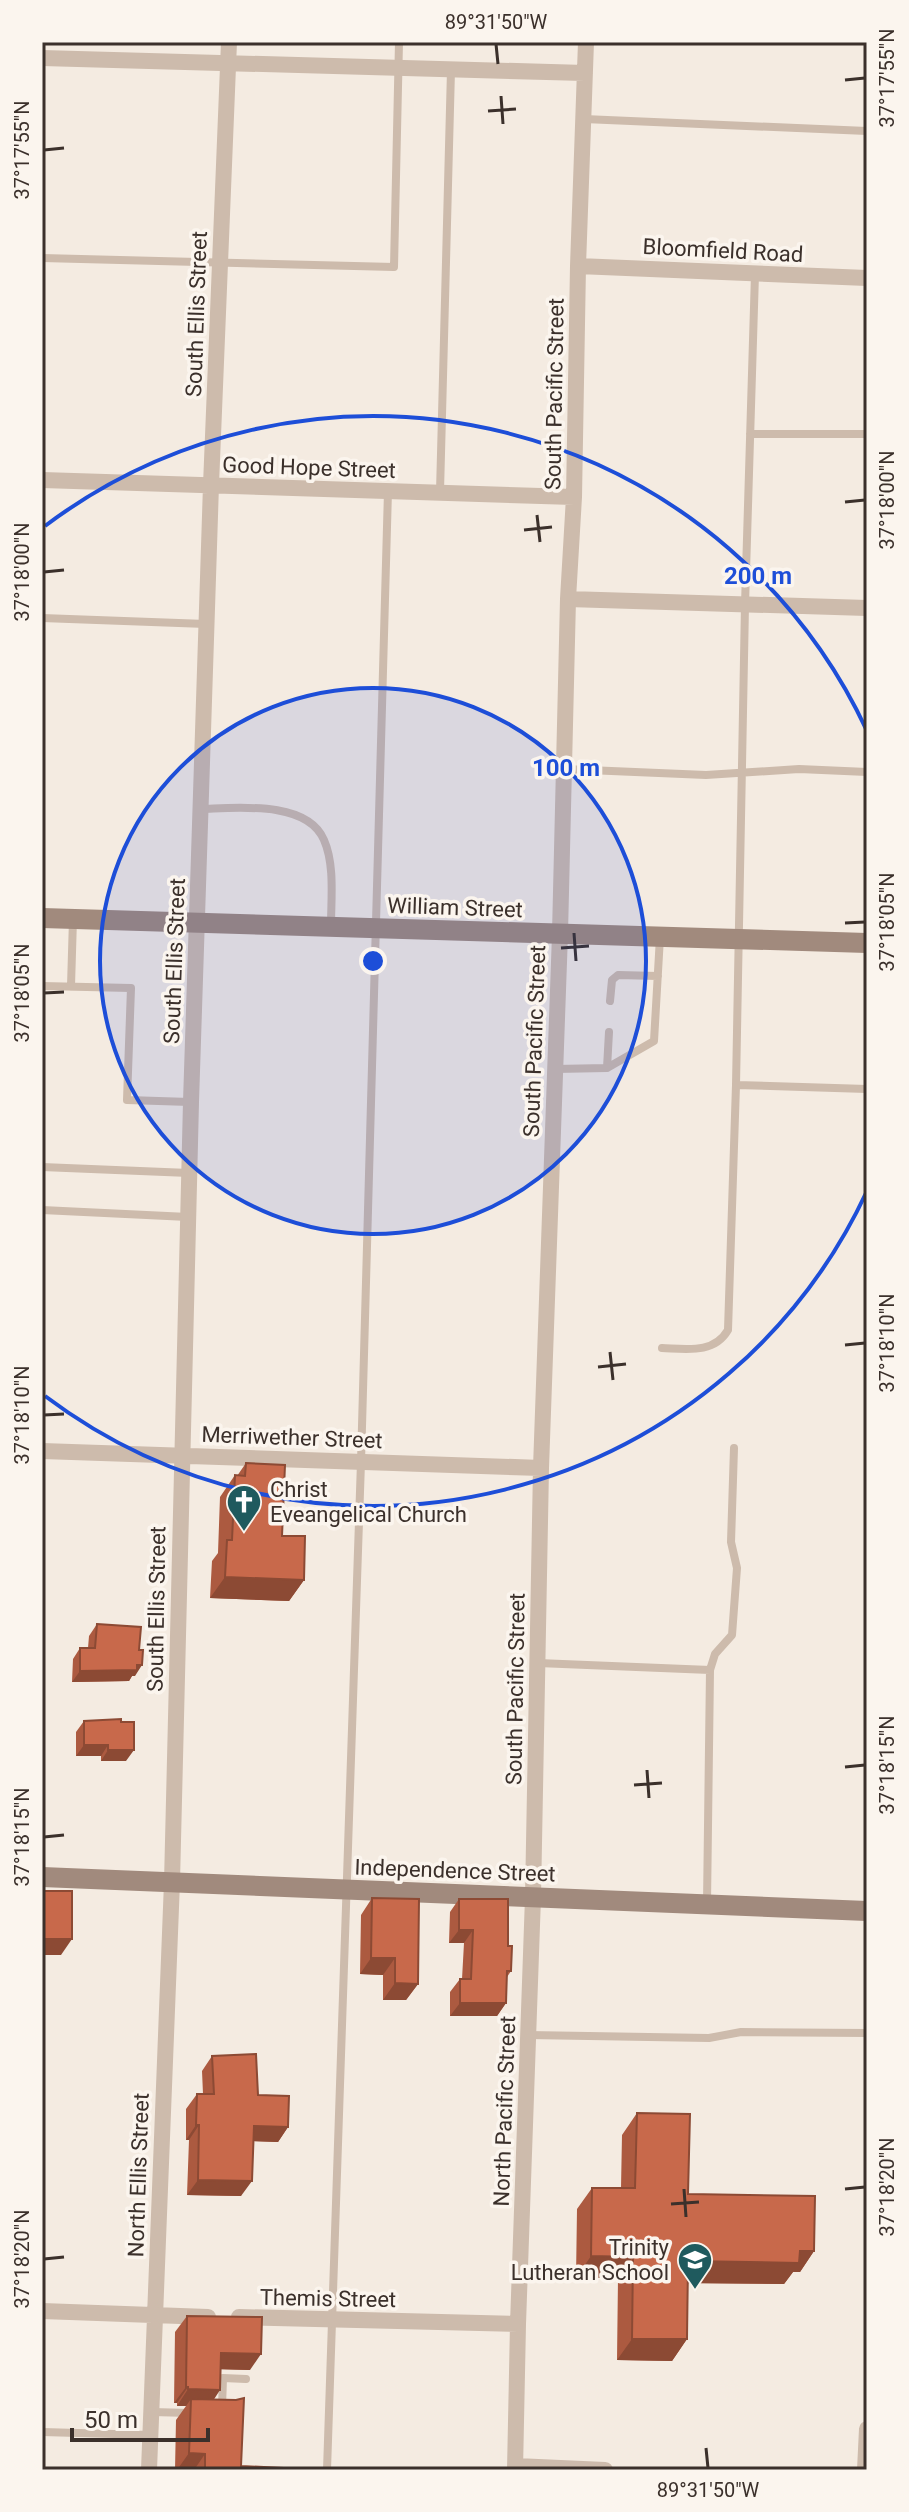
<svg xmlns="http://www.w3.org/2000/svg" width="909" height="2512" viewBox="0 0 909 2512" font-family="Roboto,sans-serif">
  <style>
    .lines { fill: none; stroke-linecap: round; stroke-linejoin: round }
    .lane { stroke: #cdbbac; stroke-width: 8 }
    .street { stroke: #cdbbac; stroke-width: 16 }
    .secondary { stroke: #a18a7d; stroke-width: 20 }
    .wall { fill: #ac5a40 }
    .shaded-wall { fill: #8c4a34 }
    .building { fill: #c8694b; stroke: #8c4a34; stroke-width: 2 }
    .ticks { fill: none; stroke: #3b302b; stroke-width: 3 }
    .ring { fill: none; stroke: #1d4ed8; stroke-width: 4 }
    .labels { text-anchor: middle; stroke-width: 7; stroke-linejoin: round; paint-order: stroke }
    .street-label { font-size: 22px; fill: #3b302b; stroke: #fbf5ee }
    .poi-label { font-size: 22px; fill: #3b302b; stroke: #fbf5ee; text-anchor: start }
    .centre { fill: #1d4ed8; stroke: #fbf5ee; stroke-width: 4 }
    .ring-label { font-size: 24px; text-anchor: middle; font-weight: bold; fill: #1d4ed8; stroke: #fbf5ee; stroke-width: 7; stroke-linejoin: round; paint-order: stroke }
    .neatline { fill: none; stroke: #3b302b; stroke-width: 3 }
    .ticks-label { font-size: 20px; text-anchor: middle; fill: #3b302b }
  </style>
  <rect width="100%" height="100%" fill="#f4ebe1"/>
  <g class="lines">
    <path class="lane" d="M 584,119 L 867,131
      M 42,258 L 394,267 L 399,42
      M 755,274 L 745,605 L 736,1085 L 867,1089
      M 750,434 L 867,434
      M 440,492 L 451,70
      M 42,618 L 206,624
      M 564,769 L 706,775 L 799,769 L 867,772
      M 201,809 C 237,808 307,800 324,840 C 335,865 331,899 331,926
      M 42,986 L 131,988 L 127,1100 L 190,1102
      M 71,986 L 73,919
      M 610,1001 L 612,980 L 618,975 L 658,976
      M 607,1068 L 609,1032
      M 555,1069 L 607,1068 L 654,1041 L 660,937
      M 42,1167 L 189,1173
      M 42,1210 L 188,1217
      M 662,1348 C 687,1349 714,1354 728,1330 L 736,1085
      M 538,1663 L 710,1670 L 707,1904
      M 710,1670 L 715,1654 L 732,1635 L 737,1568 L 731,1542 L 734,1448
      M 528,2035 L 709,2038 L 741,2032 L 867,2033
      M 222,2407 L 223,2378 L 246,2379
      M 152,2412 L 190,2413
      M 42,2432 L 150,2435
      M 327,2470 L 361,1462 L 388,491"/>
    <path class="street" d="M 42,58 L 585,73
      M 578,266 L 867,278
      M 42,480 L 574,497
      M 568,599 L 867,608
      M 42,1451 L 541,1468
      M 42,2311 L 208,2317
      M 239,2317 L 518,2324
      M 516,2466 L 605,2470
      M 149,2470 L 172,1882 L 191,1102 L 211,485 L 229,42
      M 515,2470 L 518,2324 L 533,1897 L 541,1468 L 560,934 L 568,599 L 574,497 L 578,266 L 586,42
      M 865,2470 L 867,2429"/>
    <path class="secondary" d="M 42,918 L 867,943
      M 42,1877 L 867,1911"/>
  </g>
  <path class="wall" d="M 246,1463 L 304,1580 L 289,1601 L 210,1598 L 212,1561 L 218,1553 L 220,1497 L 235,1475 L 237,1476 Z
    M 97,1624 L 135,1676 L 132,1676 L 129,1681 L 72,1682 L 73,1659 L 80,1648 L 88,1648 L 89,1636 Z
    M 84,1721 L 126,1761 L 101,1761 L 101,1756 L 76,1756 L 76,1732 Z
    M 372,1898 L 418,1984 L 406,2000 L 383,2000 L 383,1975 L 360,1974 L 361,1915 Z
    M 459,1899 L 508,1946 L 511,1971 L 507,1977 L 506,2003 L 497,2016 L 450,2016 L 450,1992 L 460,1979 L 462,1979 L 464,1943 L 449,1943 L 450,1912 Z
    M 212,2056 L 258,2095 L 288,2127 L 278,2142 L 253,2141 L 241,2196 L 187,2195 L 189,2140 L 186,2140 L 186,2109 L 197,2094 L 203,2094 L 202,2071 Z
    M 637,2113 L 688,2194 L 814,2251 L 800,2272 L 793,2272 L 784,2284 L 688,2283 L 687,2339 L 672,2361 L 617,2360 L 618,2278 L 576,2278 L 577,2209 L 592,2188 L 621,2188 L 622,2135 Z
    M 187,2316 L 250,2370 L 220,2369 L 213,2400 L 241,2466 L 283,2470 L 175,2470 L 176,2420 L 186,2406 L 177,2406 L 177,2403 L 174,2403 L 175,2332 Z"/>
  <path class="shaded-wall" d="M 225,1577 L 304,1580 L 289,1601 L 210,1598 Z
    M 137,1665 L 142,1665 L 135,1676 L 132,1676 L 129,1681 L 72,1682 L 80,1671 Z
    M 84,1745 L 108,1745 L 101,1756 L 76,1756 Z
    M 108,1750 L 134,1750 L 126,1761 L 101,1761 Z
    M 459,1930 L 473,1930 L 464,1943 L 449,1943 Z
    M 42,1939 L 72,1939 L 61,1955 L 42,1955 Z
    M 371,1958 L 395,1958 L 383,1975 L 360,1974 Z
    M 395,1983 L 418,1984 L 406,2000 L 383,2000 Z
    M 460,2003 L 506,2003 L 497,2016 L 450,2016 Z
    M 196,2125 L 199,2125 L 189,2140 L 186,2140 Z
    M 254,2126 L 288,2127 L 278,2142 L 243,2141 Z
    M 198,2180 L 252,2181 L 241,2196 L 187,2195 Z
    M 800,2251 L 814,2251 L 800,2272 L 793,2272 L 784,2284 L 674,2283 L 688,2261 Z
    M 591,2256 L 633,2257 L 618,2278 L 576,2278 Z
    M 632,2339 L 687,2339 L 672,2361 L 617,2360 Z
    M 221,2353 L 261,2354 L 250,2370 L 209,2369 Z
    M 186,2387 L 188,2387 L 177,2403 L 174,2403 Z
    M 188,2389 L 220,2390 L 209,2407 L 191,2399 L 186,2406 L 177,2406 Z
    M 189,2453 L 205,2454 L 194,2470 L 177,2470 Z"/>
  <path class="building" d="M 246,1463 L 285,1465 L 282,1536 L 305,1536 L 304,1580 L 225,1577 L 227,1540 L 232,1540 L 235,1475 L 245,1476 Z
    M 97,1624 L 141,1627 L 139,1650 L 143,1650 L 142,1665 L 137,1665 L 137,1670 L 80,1671 L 80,1648 L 95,1648 Z
    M 121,1719 L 121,1722 L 134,1722 L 134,1750 L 108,1750 L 108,1745 L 84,1745 L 84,1721 Z
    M 42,1891 L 72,1891 L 72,1939 L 42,1939 Z
    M 372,1898 L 419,1899 L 418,1984 L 395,1983 L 395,1958 L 371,1958 Z
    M 459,1899 L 508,1899 L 508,1946 L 512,1946 L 511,1971 L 507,1971 L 506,2003 L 460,2003 L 460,1979 L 471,1979 L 473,1930 L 459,1930 Z
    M 256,2054 L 258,2095 L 289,2096 L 288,2127 L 254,2126 L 252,2181 L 198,2180 L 199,2125 L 196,2125 L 197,2094 L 214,2094 L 212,2056 Z
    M 637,2113 L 690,2114 L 688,2194 L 815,2196 L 814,2251 L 800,2251 L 799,2263 L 688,2261 L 687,2339 L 632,2339 L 633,2257 L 591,2256 L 592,2188 L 635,2188 Z
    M 187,2316 L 262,2317 L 261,2354 L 221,2353 L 220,2390 L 188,2389 L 188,2387 L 186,2387 Z
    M 244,2398 L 241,2466 L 283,2468 L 283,2470 L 205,2470 L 205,2454 L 189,2453 L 191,2399 L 236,2400 Z"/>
  <path class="ticks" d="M 496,44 L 498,64M 845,80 L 865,78M 501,96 L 503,124M 488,111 L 516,109M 44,150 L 64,148M 845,502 L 865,500M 537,515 L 540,542M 524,530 L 552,527M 44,572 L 64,570M 845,923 L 865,922M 574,933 L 576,961M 561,948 L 589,946M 44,993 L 64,992M 845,1345 L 865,1343M 610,1352 L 613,1380M 598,1367 L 626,1364M 44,1415 L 64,1414M 845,1767 L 865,1765M 647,1770 L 649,1798M 634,1785 L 662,1783M 44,1837 L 64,1835M 684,2189 L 686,2217M 845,2189 L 865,2187M 671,2204 L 699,2202M 44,2259 L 64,2257M 706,2448 L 708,2468"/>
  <circle cx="373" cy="961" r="273" fill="#1d4ed8" fill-opacity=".12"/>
  <g class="ring">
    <circle cx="373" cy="961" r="273"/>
    <path d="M867 1191A545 545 0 0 1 45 1396M45 526A545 545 0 0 1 867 731"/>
  </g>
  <defs>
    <symbol id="church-pin" viewBox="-11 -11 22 30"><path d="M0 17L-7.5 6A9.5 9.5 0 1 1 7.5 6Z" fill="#1f5a5e" stroke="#fbf5ee"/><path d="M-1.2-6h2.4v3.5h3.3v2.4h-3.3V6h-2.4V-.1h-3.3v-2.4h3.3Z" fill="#fff"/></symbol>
    <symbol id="school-pin" viewBox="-11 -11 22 30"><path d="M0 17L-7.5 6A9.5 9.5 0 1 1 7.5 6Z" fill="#1f5a5e" stroke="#fbf5ee"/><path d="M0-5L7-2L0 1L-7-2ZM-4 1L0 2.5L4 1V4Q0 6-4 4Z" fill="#fff"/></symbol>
  </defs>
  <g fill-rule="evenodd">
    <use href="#church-pin" x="224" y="1482" width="40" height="54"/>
    <use href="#school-pin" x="675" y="2240" width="40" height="54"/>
  </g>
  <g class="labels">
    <g class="street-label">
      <text transform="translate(723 250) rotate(3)" y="8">Bloomfield Road</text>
      <text transform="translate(196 314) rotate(-88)" y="8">South Ellis Street</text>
      <text transform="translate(554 394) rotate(-89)" y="8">South Pacific Street</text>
      <text transform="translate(309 467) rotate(2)" y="8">Good Hope Street</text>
      <text transform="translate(455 907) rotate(2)" y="8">William Street</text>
      <text transform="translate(174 961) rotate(-88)" y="8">South Ellis Street</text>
      <text transform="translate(534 1041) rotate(-88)" y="8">South Pacific Street</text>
      <text transform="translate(292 1437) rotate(2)" y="8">Merriwether Street</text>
      <text transform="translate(156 1609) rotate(-89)" y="8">South Ellis Street</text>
      <text transform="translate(515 1689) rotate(-89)" y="8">South Pacific Street</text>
      <text transform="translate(455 1870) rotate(2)" y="8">Independence Street</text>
      <text transform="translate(504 2111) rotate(-88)" y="8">North Pacific Street</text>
      <text transform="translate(138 2175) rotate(-88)" y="8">North Ellis Street</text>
      <text transform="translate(328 2298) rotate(1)" y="8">Themis Street</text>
    </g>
    <g class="poi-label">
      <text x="270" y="1497">Christ<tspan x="270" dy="25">Eveangelical Church</tspan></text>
      <text x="669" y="2255" text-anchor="end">Trinity<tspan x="669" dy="25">Lutheran School</tspan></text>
    </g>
  </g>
  <circle cx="373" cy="961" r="12" class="centre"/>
  <g class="ring-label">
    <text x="758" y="584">200 m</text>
    <text x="566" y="776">100 m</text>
  </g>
  <rect width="909" height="2512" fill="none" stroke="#fbf5ee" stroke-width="88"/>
  <path d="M72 2428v12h136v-12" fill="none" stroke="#3b302b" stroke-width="4"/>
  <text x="84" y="2428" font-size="24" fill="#3b302b" stroke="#fbf5ee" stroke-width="6" paint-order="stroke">50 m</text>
  <rect x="44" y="44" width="821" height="2424" class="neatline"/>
  <g class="ticks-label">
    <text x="496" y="29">89°31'50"W</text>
    <text transform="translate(887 78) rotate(-90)" y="7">37°17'55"N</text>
    <text transform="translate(22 150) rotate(-90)" y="7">37°17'55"N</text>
    <text transform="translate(887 500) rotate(-90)" y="7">37°18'00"N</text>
    <text transform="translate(22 572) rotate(-90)" y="7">37°18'00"N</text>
    <text transform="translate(887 922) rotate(-90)" y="7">37°18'05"N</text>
    <text transform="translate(22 993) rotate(-90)" y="7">37°18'05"N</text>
    <text transform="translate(887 1343) rotate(-90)" y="7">37°18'10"N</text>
    <text transform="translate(22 1415) rotate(-90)" y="7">37°18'10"N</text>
    <text transform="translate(887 1765) rotate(-90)" y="7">37°18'15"N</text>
    <text transform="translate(22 1837) rotate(-90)" y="7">37°18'15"N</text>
    <text transform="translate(887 2187) rotate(-90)" y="7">37°18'20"N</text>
    <text transform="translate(22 2259) rotate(-90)" y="7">37°18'20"N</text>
    <text x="708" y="2497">89°31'50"W</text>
  </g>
</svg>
